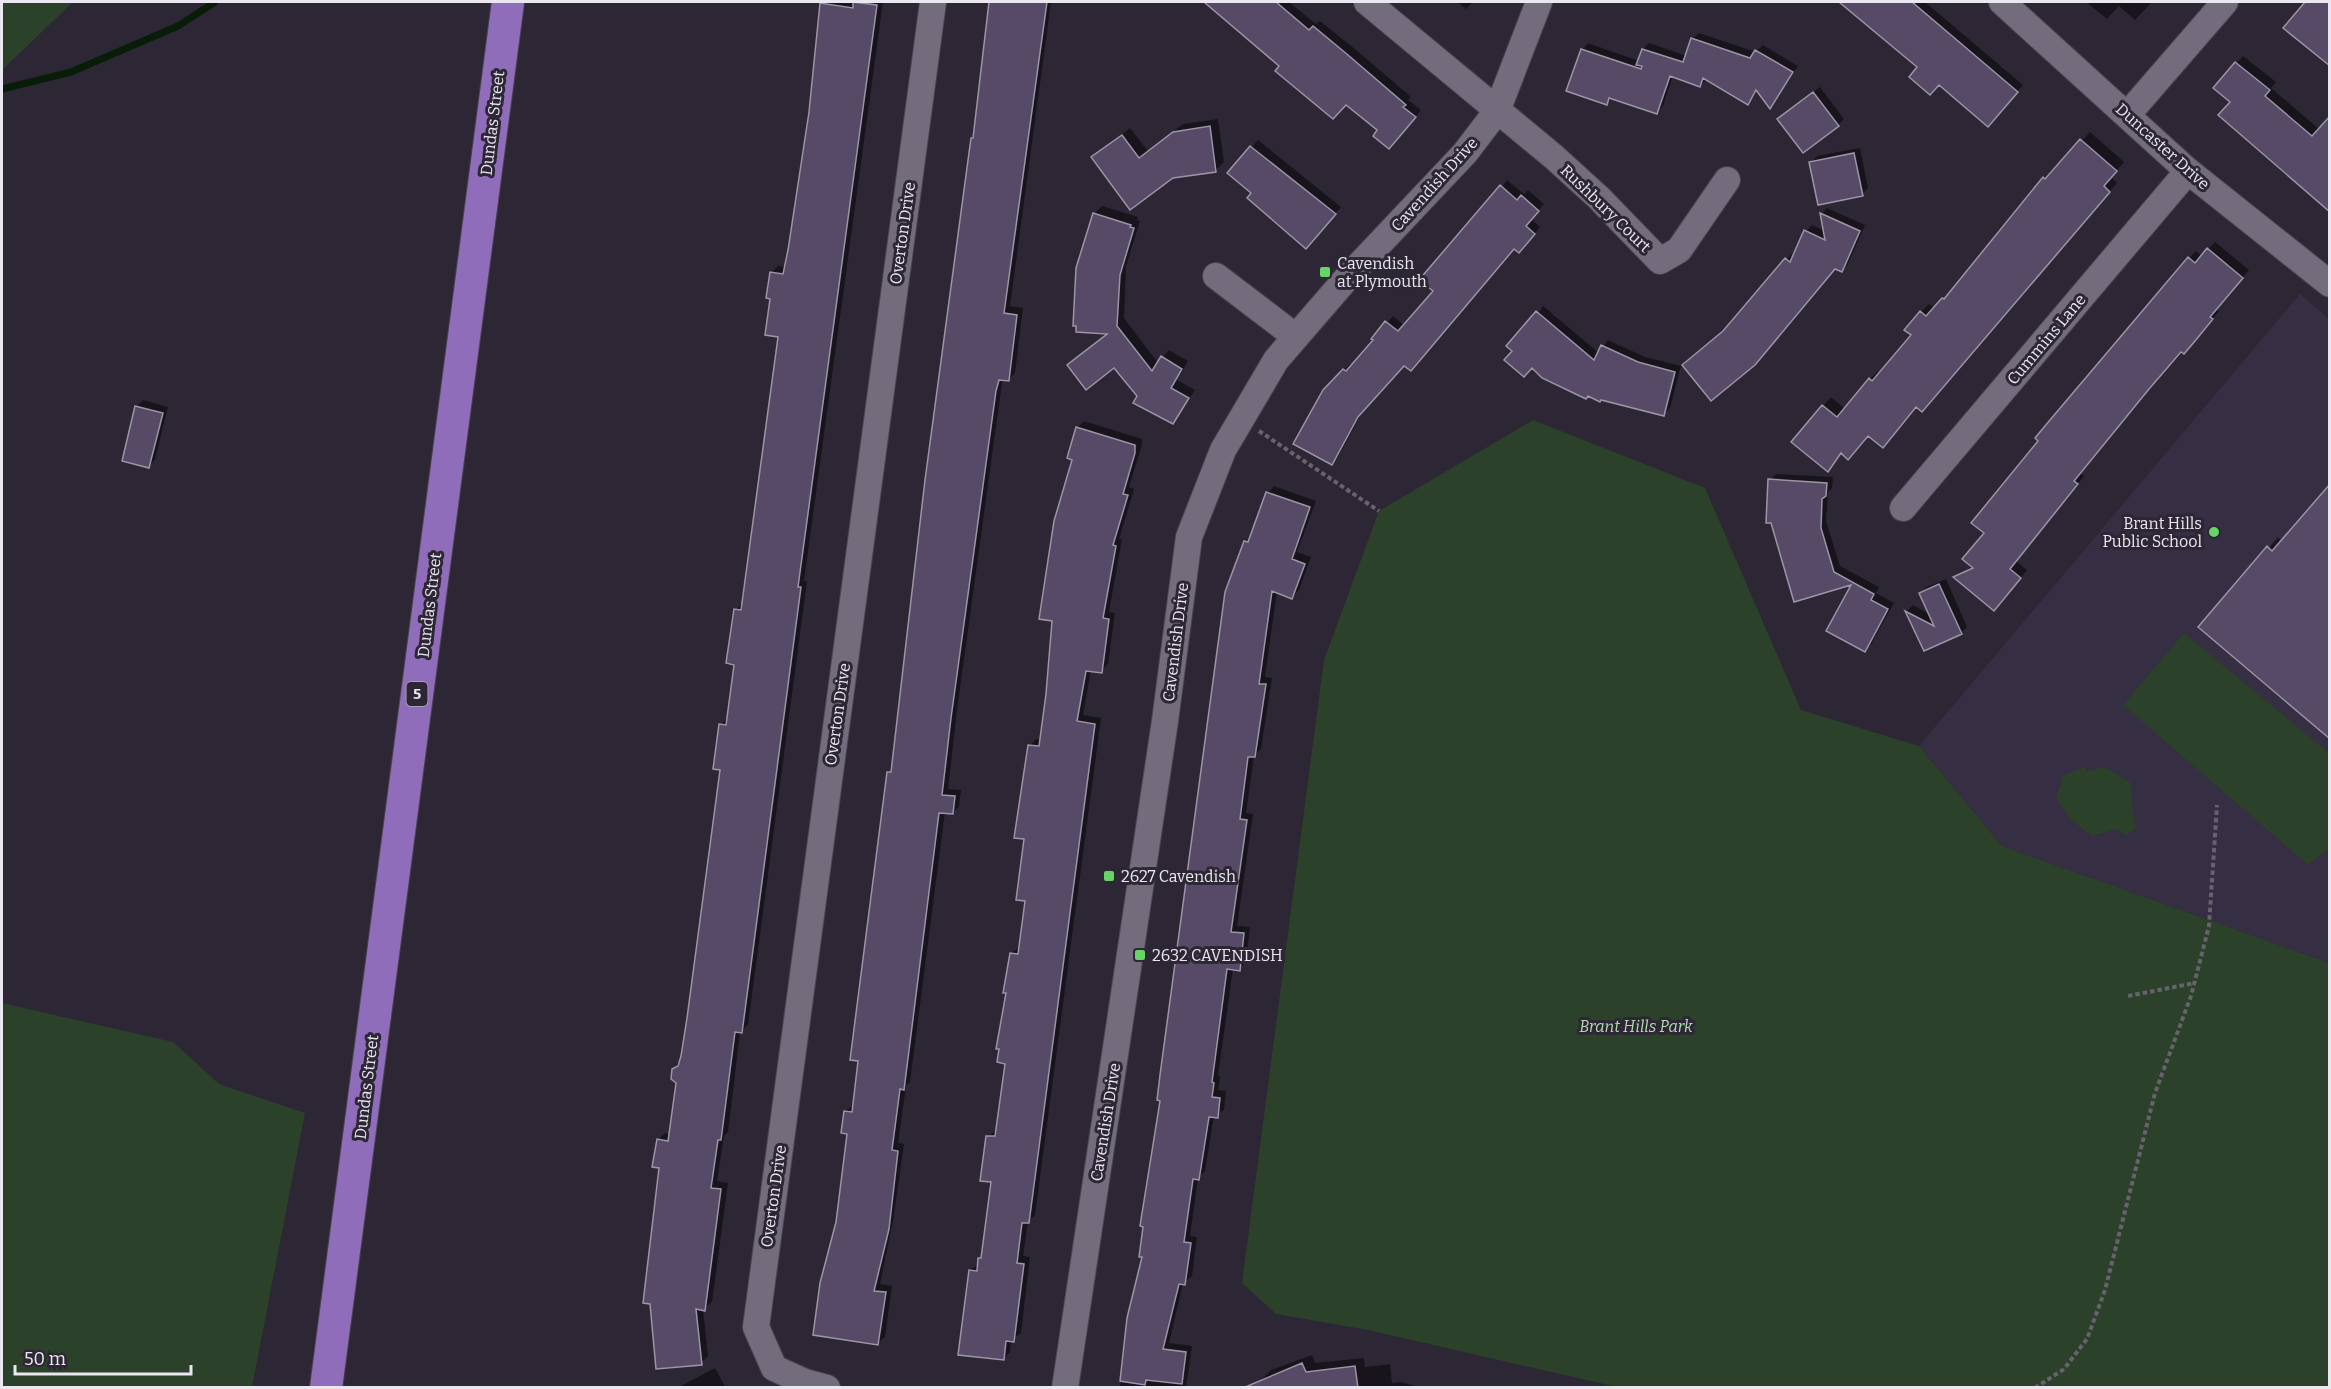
<svg xmlns="http://www.w3.org/2000/svg" width="2331" height="1389" viewBox="0 0 2331 1389" font-family="Bitter,serif">
  <style>
    .built { fill: #362e42 }
    .green { fill: #2b4129 }
    .shadow { fill: #0007 }
    .lines { fill: none; stroke-linecap: round; stroke-linejoin: round }
    .stream { stroke: #081d08; stroke-width: 7 }
    .building { fill: #564a67; stroke: #9b95a6; stroke-width: 1.5 }
    .minor-casing { stroke: #48444f; stroke-width: 28 }
    .major-casing { stroke: #48444f; stroke-width: 34 }
    .path { stroke: #68626f; stroke-width: 4; stroke-dasharray: 4.5 3; stroke-linecap: butt }
    .minor { stroke: #726c7d; stroke-width: 26 }
    .major { stroke: #906dbb; stroke-width: 32 }
    .poi-dot { fill: #68d465; stroke: #2d2735; stroke-width: 2 }
    .labels { text-anchor: middle; stroke-width: 6; stroke-linejoin: round; paint-order: stroke }
    .shield { fill: #2d2735; stroke: #b2adb9; stroke-width: 1.5 }
    .shield-label { font-size: 15px; font-weight: bold; fill: #ebe7f1 }
    .street-label { font-size: 16px; fill: #ebe7f1; stroke: #2d2735 }
    .poi-label { font-size: 16px; fill: #ebe7f1; stroke: #2d2735; text-anchor: start }
    .park-label { font-size: 16px; font-style: italic; fill: #b1ddae; stroke: #2d2735 }
  </style>
  <rect width="100%" height="100%" fill="#2d2735"/>
  <path class="built" d="M 2300,294 L 2329,319 L 2329,963 L 2002,846 L 1919,746 Z"/>
  <path class="green" d="M 2,2 L 73,2 L 2,70 Z
    M 1533,420 L 1705,488 L 1801,710 L 1919,746 L 2002,846 L 2329,963 L 2329,1387 L 1617,1387 L 1368,1330 L 1276,1314 L 1242,1283 L 1324,660 L 1379,511 Z
    M 2184,633 L 2329,753 L 2329,849 L 2308,865 L 2123,705 Z
    M 2084,767 L 2087,771 L 2104,767 L 2130,782 C 2134,798 2131,812 2136,828 L 2126,835 L 2117,829 L 2092,836 L 2070,819 L 2056,798 L 2063,776 Z
    M 2,1003 L 173,1042 L 219,1084 L 305,1113 L 252,1387 L 2,1387 Z"/>
  <path class="shadow" d="M 823,2 L 883,2 L 804,581 L 807,581 L 748,1025 L 740,1032 L 728,1132 L 724,1136 L 717,1181 L 728,1183 L 712,1302 L 703,1309 L 708,1356 L 701,1363 L 661,1167 L 658,1140 L 665,1133 L 670,1134 L 677,1082 L 674,1069 L 683,1056 L 722,769 L 721,725 L 727,718 L 736,664 L 736,610 L 742,603 L 779,336 L 772,298 L 771,273 L 778,266 L 786,267 L 790,250 Z
    M 991,2 L 1051,2 L 1010,306 L 1023,308 L 1015,373 L 1008,380 L 1003,379 L 1002,383 L 957,710 L 948,789 L 961,790 L 959,806 L 953,813 L 945,812 L 910,1082 L 906,1086 L 898,1143 L 904,1144 L 893,1221 L 880,1284 L 892,1286 L 885,1337 L 878,1343 L 837,1222 L 848,1133 L 845,1111 L 854,1105 L 889,773 L 893,769 L 903,666 L 905,663 Z
    M 1207,2 L 1289,2 L 1316,24 L 1320,21 L 1355,49 L 1411,97 L 1408,100 L 1421,110 L 1395,141 L 1346,103 L 1281,66 Z
    M 1457,2 L 1473,2 L 1466,9 Z
    M 1851,2 L 1925,2 L 2023,85 L 1994,119 L 1919,67 L 1847,6 Z
    M 2086,2 L 2152,2 L 2135,20 L 2119,6 L 2107,19 Z
    M 1699,33 L 1756,52 L 1763,45 L 1798,66 L 1770,107 L 1758,90 L 1747,103 L 1707,79 L 1700,85 L 1673,76 L 1663,106 L 1657,112 L 1613,97 L 1607,103 L 1582,50 L 1588,43 L 1639,61 L 1643,49 L 1649,43 L 1687,56 L 1692,39 Z
    M 2243,56 L 2276,82 L 2271,88 L 2319,129 L 2330,209 L 2232,102 L 2215,88 Z
    M 1820,87 L 1844,119 L 1838,125 L 1785,113 Z
    M 1218,119 L 1224,162 L 1216,170 L 1172,176 L 1093,157 L 1130,128 L 1148,151 L 1183,124 Z
    M 2090,132 L 2124,162 L 2111,177 L 2117,183 L 1930,402 L 1917,406 L 1869,434 L 1842,453 L 1828,470 L 1793,442 L 1831,397 L 1845,409 L 1870,379 L 1878,371 L 1881,373 L 1913,335 L 1906,329 L 1921,312 L 1929,304 L 1935,308 L 1952,292 L 2044,178 L 2054,171 Z
    M 1258,140 L 1341,207 L 1312,240 L 1229,173 Z
    M 1860,148 L 1868,188 L 1862,194 L 1811,163 L 1817,156 Z
    M 1507,180 L 1524,194 L 1528,190 L 1544,204 L 1531,219 L 1540,227 L 1525,245 L 1514,248 L 1364,409 L 1338,457 L 1332,463 L 1324,391 L 1350,364 L 1352,365 L 1393,316 L 1405,326 L 1435,291 Z
    M 1102,206 L 1138,217 L 1137,220 L 1140,221 L 1126,266 L 1124,318 L 1158,363 L 1169,350 L 1188,361 L 1177,380 L 1195,390 L 1173,422 L 1139,396 L 1115,366 L 1069,365 L 1109,332 L 1094,214 Z
    M 1827,208 L 1865,225 L 1848,264 L 1842,270 L 1836,267 L 1728,328 L 1787,259 L 1793,253 L 1795,255 L 1806,231 L 1812,225 L 1825,231 L 1821,214 Z
    M 2215,242 L 2249,270 L 2216,309 L 2219,311 L 2202,332 L 2157,380 L 2080,473 L 2084,476 L 2016,561 L 2027,570 L 2001,602 L 1956,577 L 1973,566 L 1986,533 L 2040,441 L 2037,438 L 2189,258 L 2196,251 L 2202,256 Z
    M 1543,306 L 1599,353 L 1608,340 L 1645,357 L 1681,366 L 1670,408 L 1664,414 L 1514,351 Z
    M 143,400 L 168,407 L 155,460 L 149,466 L 136,407 Z
    M 1084,421 L 1142,439 L 1142,445 L 1129,487 L 1134,489 L 1119,539 L 1122,539 L 1109,612 L 1115,613 L 1108,664 L 1101,671 L 1091,670 L 1083,715 L 1101,718 L 1035,1215 L 1028,1222 L 1023,1256 L 1030,1257 L 1021,1333 L 1011,1340 L 1010,1352 L 1003,1359 L 970,1270 L 979,1264 L 982,1256 L 993,1181 L 988,1136 L 997,1130 L 1006,1062 L 1011,953 L 1020,947 L 1026,900 L 1025,838 L 1029,746 L 1036,739 L 1041,740 L 1077,428 Z
    M 1776,474 L 1833,477 L 1832,488 L 1828,492 L 1826,521 L 1840,566 L 1879,587 L 1876,593 L 1894,603 L 1871,644 L 1865,650 L 1828,630 L 1854,583 L 1796,600 L 1770,480 Z
    M 1274,486 L 1316,501 L 1297,552 L 1311,557 L 1299,590 L 1292,597 L 1277,591 L 1265,677 L 1272,678 L 1261,749 L 1254,756 L 1246,813 L 1253,814 L 1237,926 L 1250,927 L 1246,962 L 1239,969 L 1233,968 L 1218,1076 L 1220,1076 L 1218,1090 L 1226,1091 L 1224,1110 L 1214,1116 L 1205,1171 L 1198,1178 L 1190,1236 L 1197,1237 L 1192,1276 L 1183,1283 L 1169,1343 L 1192,1346 L 1186,1388 L 1120,1388 L 1129,1318 L 1144,1256 L 1214,675 L 1246,542 L 1253,535 L 1268,493 Z
    M 2278,537 L 2282,541 L 2330,737 L 2200,627 Z
    M 1946,579 L 1967,627 L 1961,633 L 1924,649 L 1907,611 L 1913,605 L 1931,615 L 1921,593 L 1927,587 Z
    M 1312,1355 L 1315,1363 L 1364,1358 L 1365,1367 L 1390,1364 L 1392,1383 L 1401,1382 L 1421,1388 L 1265,1388 L 1262,1379 L 1271,1370 Z
    M 715,1368 L 726,1388 L 677,1388 Z"/>
  <g class="lines">
    <path class="stream" d="M 2,89 L 71,72 L 178,26 L 215,2"/>
  </g>
  <path class="building" d="M 853,2 L 877,5 L 798,587 L 801,587 L 742,1033 L 735,1032 L 721,1140 L 718,1140 L 711,1188 L 721,1189 L 705,1311 L 696,1309 L 702,1365 L 656,1369 L 650,1304 L 643,1303 L 659,1168 L 652,1167 L 657,1139 L 668,1141 L 676,1083 L 671,1079 L 672,1069 L 678,1066 L 681,1056 L 687,1018 L 720,770 L 713,769 L 719,724 L 726,725 L 734,665 L 726,663 L 734,609 L 741,610 L 778,337 L 765,335 L 770,299 L 766,298 L 770,272 L 783,274 L 788,250 L 809,112 L 820,3 L 853,8 Z
    M 989,2 L 1047,2 L 1004,313 L 1017,315 L 1010,372 L 1009,381 L 999,380 L 996,391 L 951,718 L 942,795 L 955,796 L 953,814 L 939,813 L 904,1090 L 900,1089 L 892,1150 L 898,1151 L 889,1229 L 874,1291 L 886,1292 L 878,1345 L 813,1335 L 820,1283 L 836,1222 L 847,1134 L 841,1133 L 844,1111 L 852,1112 L 858,1061 L 850,1060 L 887,772 L 891,772 L 925,480 L 971,138 L 973,138 Z
    M 1204,2 L 1276,2 L 1309,30 L 1313,26 L 1348,55 L 1406,105 L 1403,107 L 1416,117 L 1389,149 L 1373,136 L 1377,130 L 1346,105 L 1333,119 L 1275,71 L 1279,66 Z
    M 1839,2 L 1912,2 L 2018,92 L 1988,127 L 1939,85 L 1930,95 L 1909,77 L 1917,67 Z
    M 2305,2 L 2330,2 L 2330,66 L 2283,28 Z
    M 1691,38 L 1750,58 L 1755,50 L 1793,72 L 1770,109 L 1756,90 L 1748,105 L 1703,78 L 1700,87 L 1670,76 L 1657,114 L 1609,98 L 1607,105 L 1566,91 L 1581,49 L 1641,69 L 1642,66 L 1636,65 L 1642,49 L 1683,62 Z
    M 2235,62 L 2270,90 L 2265,96 L 2312,136 L 2330,116 L 2330,212 L 2218,115 L 2230,102 L 2213,88 Z
    M 1813,92 L 1839,126 L 1803,153 L 1777,119 Z
    M 1210,126 L 1216,172 L 1173,178 L 1130,210 L 1091,157 L 1122,135 L 1139,158 L 1173,132 Z
    M 2080,139 L 2117,171 L 2104,186 L 2110,192 L 1922,412 L 1916,407 L 1883,448 L 1868,436 L 1848,460 L 1841,453 L 1828,472 L 1791,442 L 1822,405 L 1837,417 L 1869,378 L 1872,381 L 1911,335 L 1904,330 L 1920,311 L 1926,316 L 1942,298 L 1944,299 L 2043,177 L 2045,179 Z
    M 1250,146 L 1336,214 L 1306,249 L 1247,198 L 1251,193 L 1227,173 Z
    M 1854,153 L 1863,196 L 1818,205 L 1809,162 Z
    M 1500,185 L 1517,200 L 1521,195 L 1539,211 L 1526,226 L 1535,234 L 1519,253 L 1514,249 L 1411,371 L 1404,366 L 1358,417 L 1332,465 L 1293,444 L 1323,390 L 1343,369 L 1346,371 L 1373,340 L 1371,339 L 1385,321 L 1398,331 L 1433,291 L 1419,280 Z
    M 1093,213 L 1131,225 L 1130,227 L 1134,228 L 1120,275 L 1117,326 L 1152,371 L 1161,356 L 1182,369 L 1171,388 L 1189,398 L 1173,424 L 1133,403 L 1137,396 L 1114,368 L 1086,390 L 1067,365 L 1107,334 L 1076,332 L 1076,326 L 1073,326 L 1076,268 Z
    M 1820,213 L 1860,231 L 1842,272 L 1835,269 L 1755,365 L 1711,401 L 1682,365 L 1723,331 L 1785,258 L 1790,262 L 1804,230 L 1825,240 Z
    M 2207,248 L 2243,278 L 2210,317 L 2213,319 L 2195,341 L 2184,354 L 2181,352 L 2149,389 L 2074,481 L 2078,484 L 2010,569 L 2021,578 L 1994,611 L 1953,577 L 1973,568 L 1962,559 L 1984,533 L 1971,523 L 2038,441 L 2035,438 L 2050,420 L 2188,257 L 2195,263 Z
    M 1536,311 L 1594,360 L 1601,345 L 1638,362 L 1675,372 L 1664,416 L 1601,400 L 1600,402 L 1588,396 L 1586,399 L 1542,378 L 1532,368 L 1524,377 L 1504,360 L 1512,351 L 1506,346 Z
    M 135,406 L 163,413 L 149,468 L 122,461 Z
    M 1076,427 L 1135,445 L 1135,453 L 1123,494 L 1128,495 L 1113,545 L 1116,546 L 1103,618 L 1109,619 L 1102,673 L 1086,671 L 1077,721 L 1095,724 L 1029,1223 L 1022,1223 L 1017,1263 L 1024,1264 L 1014,1342 L 1006,1341 L 1004,1360 L 958,1355 L 969,1270 L 977,1271 L 978,1258 L 981,1258 L 991,1182 L 980,1181 L 986,1136 L 995,1136 L 1005,1064 L 997,1062 L 999,1049 L 996,1049 L 1006,993 L 1003,993 L 1010,953 L 1018,954 L 1025,901 L 1016,900 L 1024,839 L 1014,838 L 1028,745 L 1039,746 L 1046,694 L 1052,621 L 1039,619 L 1054,521 L 1072,460 L 1067,458 Z
    M 1768,479 L 1827,483 L 1826,496 L 1822,499 L 1821,528 L 1834,572 L 1874,594 L 1871,600 L 1888,609 L 1865,652 L 1826,631 L 1851,585 L 1794,602 L 1771,523 L 1766,523 Z
    M 2330,484 L 2330,739 L 2198,627 L 2267,546 L 2272,551 Z
    M 1266,492 L 1310,507 L 1292,559 L 1305,564 L 1292,599 L 1272,591 L 1259,684 L 1266,684 L 1255,757 L 1248,757 L 1240,819 L 1247,820 L 1231,932 L 1244,933 L 1240,971 L 1227,969 L 1212,1082 L 1214,1083 L 1212,1097 L 1220,1098 L 1218,1118 L 1209,1117 L 1199,1180 L 1193,1179 L 1184,1242 L 1191,1243 L 1185,1285 L 1179,1284 L 1163,1349 L 1186,1352 L 1182,1384 L 1146,1380 L 1145,1385 L 1120,1381 L 1127,1318 L 1142,1257 L 1139,1257 L 1143,1227 L 1140,1226 L 1160,1101 L 1157,1100 L 1160,1075 L 1225,592 L 1244,541 L 1248,542 Z
    M 1939,584 L 1962,634 L 1924,651 L 1905,611 L 1934,626 L 1919,593 Z
    M 1302,1363 L 1306,1372 L 1355,1366 L 1358,1388 L 1243,1388 Z"/>
  <g class="lines">
    <defs>
      <path id="minor" d="M 1367,2 L 1554,157 L 1599,198 L 1660,261 L 1679,250 L 1727,180
        M 2002,2 L 2188,171 L 2330,284
        M 2128,114 L 2225,2
        M 1216,276 L 1296,337
        M 1903,508 L 2188,171
        M 827,1388 L 805,1382 L 774,1368 L 756,1327 L 933,2
        M 1065,1388 L 1165,721 L 1189,537 L 1223,450 L 1276,360 L 1346,279 L 1465,153 L 1497,111 L 1539,2"/>
      <path id="major" d="M 326,1388 L 508,2"/>
    </defs>
    <use href="#minor" class="minor-casing"/>
    <use href="#major" class="major-casing"/>
    <path class="path" d="M 1259,431 L 1379,511
      M 2128,996 L 2195,983
      M 2035,1388 L 2064,1369 L 2087,1339 L 2105,1290 L 2155,1093 L 2191,996 L 2209,926 L 2217,805"/>
    <use href="#minor" class="minor"/>
    <use href="#major" class="major"/>
  </g>
  <g class="poi-dot">
    <rect x="1319" y="266" width="12" height="12" rx="3"/>
    <circle cx="2214" cy="532" r="6"/>
    <rect x="1103" y="870" width="12" height="12" rx="3"/>
    <rect x="1134" y="949" width="12" height="12" rx="3"/>
  </g>
  <g class="labels">
    <rect class="shield" x="406.5" y="682" width="21" height="24" rx="4.5"/>
    <g class="shield-label">
      <text x="417" y="699">5</text>
    </g>
    <g class="street-label">
      <text transform="translate(492 123) rotate(-83)" y="6">Dundas Street</text>
      <text transform="translate(2163 146) rotate(42)" y="6">Duncaster Drive</text>
      <text transform="translate(1434 184) rotate(-48)" y="6">Cavendish Drive</text>
      <text transform="translate(1606 208) rotate(44)" y="6">Rushbury Court</text>
      <text transform="translate(902 233) rotate(-82)" y="6">Overton Drive</text>
      <text transform="translate(2046 339) rotate(-50)" y="6">Cummins Lane</text>
      <text transform="translate(429 605) rotate(-83)" y="6">Dundas Street</text>
      <text transform="translate(1175 642) rotate(-83)" y="6">Cavendish Drive</text>
      <text transform="translate(837 714) rotate(-82)" y="6">Overton Drive</text>
      <text transform="translate(366 1087) rotate(-83)" y="6">Dundas Street</text>
      <text transform="translate(1105 1122) rotate(-81)" y="6">Cavendish Drive</text>
      <text transform="translate(773 1196) rotate(-82)" y="6">Overton Drive</text>
    </g>
    <g class="poi-label">
      <text x="1337" y="269">Cavendish<tspan x="1337" dy="18">at Plymouth</tspan></text>
      <text x="2202" y="529" text-anchor="end">Brant Hills<tspan x="2202" dy="18">Public School</tspan></text>
      <text x="1121" y="882">2627 Cavendish</text>
      <text x="1152" y="961">2632 CAVENDISH</text>
    </g>
    <g class="park-label">
      <text x="1636" y="1032">Brant Hills Park</text>
    </g>
  </g>
  <rect width="2331" height="1389" fill="none" stroke="#ebe7f1" stroke-width="6"/>
  <path d="M15 1365v9h176v-9" fill="none" stroke="#ebe7f1" stroke-width="3"/>
  <text x="24" y="1365" font-size="18" fill="#ebe7f1" stroke="#2d2735" stroke-width="4.5" paint-order="stroke">50 m</text>
</svg>
